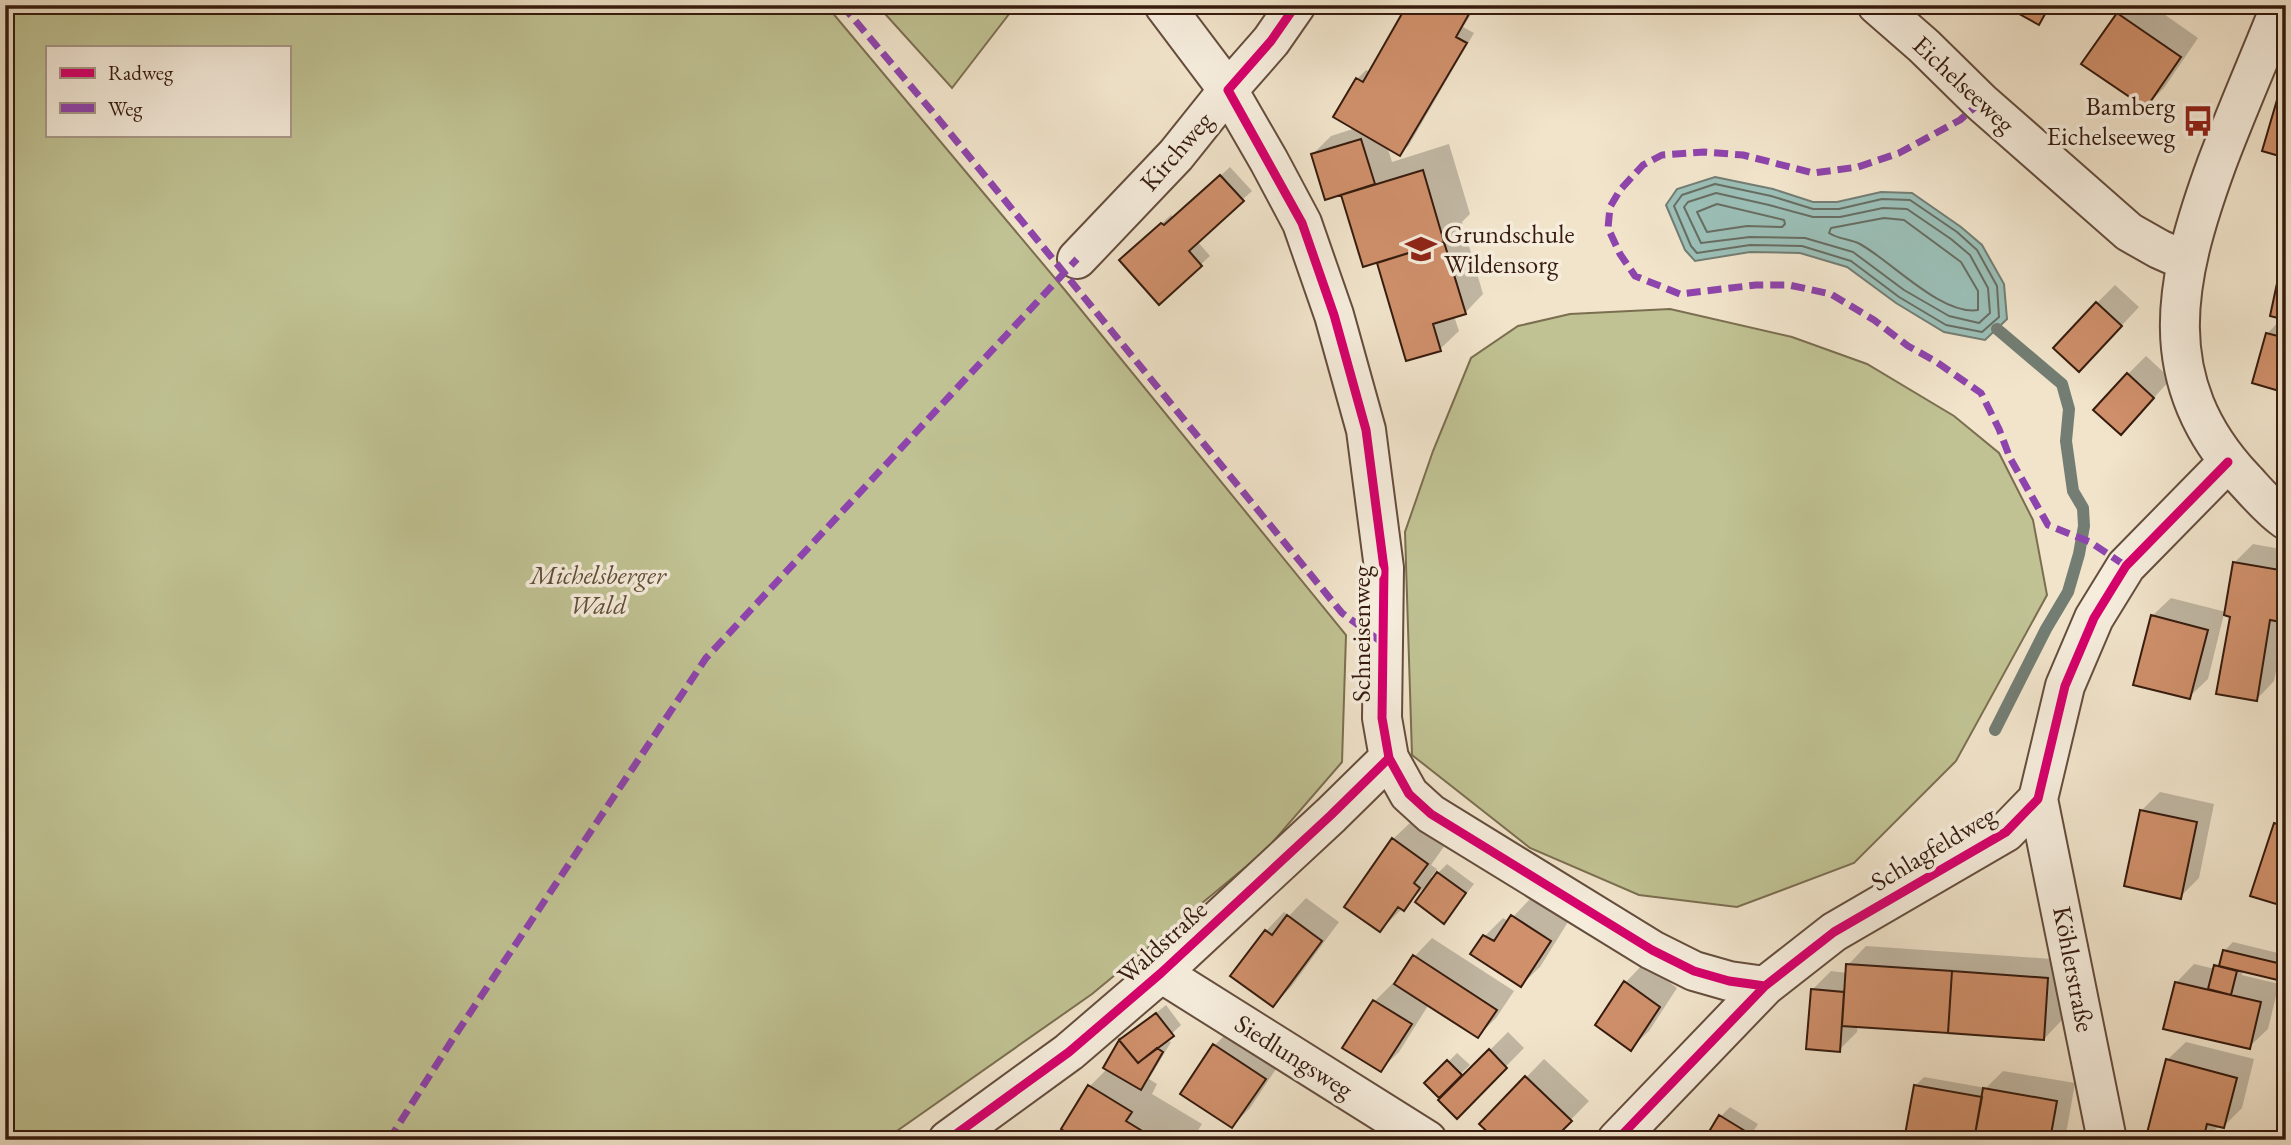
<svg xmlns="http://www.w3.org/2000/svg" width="2291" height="1145" viewBox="0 0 2291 1145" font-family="'EB Garamond',serif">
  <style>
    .green { fill: #c0c293; stroke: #7b6e50; stroke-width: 2; fill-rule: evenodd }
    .water { fill: #9bbfb7; stroke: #737d73; stroke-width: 2 }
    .shadow { fill: #0003; fill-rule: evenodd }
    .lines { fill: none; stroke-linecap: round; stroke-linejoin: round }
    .shore { stroke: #686d62; stroke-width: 2 }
    .stream { stroke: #737d73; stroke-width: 12 }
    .building { fill: #cf906b; stroke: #361b0e; stroke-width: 2 }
    .minor-casing { stroke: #654d3d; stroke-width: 42 }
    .minor { stroke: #f6eddd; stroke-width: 38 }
    .quiet { stroke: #8e44ad; stroke-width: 7; stroke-dasharray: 14 7; stroke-linecap: butt }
    .cycleway-casing { stroke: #f6eddd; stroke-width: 13 }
    .cycleway { stroke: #d6006c; stroke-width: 9 }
    .labels { text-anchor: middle; stroke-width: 7; stroke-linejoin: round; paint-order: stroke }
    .street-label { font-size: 26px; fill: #361b0e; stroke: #f6eddd }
    .poi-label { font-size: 26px; fill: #361b0e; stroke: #f6eddd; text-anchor: end }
    .park-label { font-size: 26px; font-style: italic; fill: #5f4d36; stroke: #f6eddd }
  </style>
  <rect width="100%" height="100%" fill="#f1e4cb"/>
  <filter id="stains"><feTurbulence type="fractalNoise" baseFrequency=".00286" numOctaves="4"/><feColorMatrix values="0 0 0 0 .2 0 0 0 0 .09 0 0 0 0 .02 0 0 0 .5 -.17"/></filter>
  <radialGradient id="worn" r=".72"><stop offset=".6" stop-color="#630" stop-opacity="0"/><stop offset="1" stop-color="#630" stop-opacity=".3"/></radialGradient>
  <path class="green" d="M 5,5 L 826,5 L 1064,289 L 1346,635 L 1342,762 L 1265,851 L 1092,994 L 884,1140 L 5,1140 ZM 47,47 L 289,47 L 289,135 L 47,135 Z
    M 877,5 L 1016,5 L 952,88 Z
    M 1670,309 L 1792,337 L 1867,364 L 1954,416 L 1999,453 L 2033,520 L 2047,595 L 1956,761 L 1854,863 L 1737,907 L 1639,895 L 1530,848 L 1412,755 L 1405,532 L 1433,451 L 1471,358 L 1518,326 L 1570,314 Z"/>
  <path class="water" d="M 1715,177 L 1773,189 L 1813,202 L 1837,202 L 1881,192 L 1912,193 L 1961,227 L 1982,245 L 2004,284 L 2007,319 L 1985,340 L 1944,332 L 1896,303 L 1847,267 L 1800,253 L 1750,252 L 1695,261 L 1685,250 L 1666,205 L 1677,189 Z"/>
  <path class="shadow" d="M 1400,5 L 1477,5 L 1463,27 L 1474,33 L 1409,145 L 1400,154 L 1387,146 L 1392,162 L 1449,144 L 1470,214 L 1462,222 L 1483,294 L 1465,313 L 1454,316 L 1459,331 L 1440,349 L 1379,263 L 1384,259 L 1343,195 L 1348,191 L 1313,154 L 1331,136 L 1356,128 L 1357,79 L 1366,70 L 1370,72 L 1407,9 ZM 1452,238 L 1453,241 L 1398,258 L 1398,254 Z
    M 2007,5 L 2052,5 L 2039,23 Z
    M 2126,5 L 2151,5 L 2198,38 L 2164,88 L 2146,106 L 2084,63 L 2118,14 Z
    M 1230,167 L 1252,191 L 1197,241 L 1210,256 L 1159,303 L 1130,252 L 1171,215 L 1174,218 Z
    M 2286,252 L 2286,391 L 2267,334 L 2283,317 L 2272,315 Z
    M 2115,285 L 2139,307 L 2098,351 L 2097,303 Z
    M 2146,356 L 2171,379 L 2139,414 L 2128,374 Z
    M 2253,544 L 2286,550 L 2286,621 L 2274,681 L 2256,700 L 2232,615 L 2224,614 L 2208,679 L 2189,697 L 2152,616 L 2171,598 L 2226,612 L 2234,563 Z
    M 2160,792 L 2214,804 L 2199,878 L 2180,897 L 2141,811 Z
    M 2286,814 L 2286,905 L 2275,824 Z
    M 1412,821 L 1445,845 L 1431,865 L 1437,869 L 1431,877 L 1433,878 L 1447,864 L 1474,884 L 1444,922 L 1425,887 L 1380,930 L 1346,906 L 1393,839 Z
    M 1306,898 L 1339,922 L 1291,987 L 1273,1005 L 1266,931 L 1284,912 L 1289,916 Z
    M 1531,898 L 1568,922 L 1540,967 L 1521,985 L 1485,936 L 1503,918 L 1509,921 Z
    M 1432,938 L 1514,991 L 1496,1018 L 1478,1036 L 1429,1004 L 1399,1052 L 1380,1070 L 1345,1047 L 1375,1001 L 1393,983 L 1396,984 L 1414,957 Z
    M 2233,942 L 2286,955 L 2286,981 L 2243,970 L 2242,975 L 2279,984 L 2268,1029 L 2249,1047 L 2176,983 L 2194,964 L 2215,969 L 2222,959 L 2224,951 Z
    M 1866,946 L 2066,960 L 2062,1020 L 2044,1039 L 1858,1025 L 1857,1032 L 1839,1050 L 1812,990 L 1831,971 L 1847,973 L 1848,965 Z
    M 1644,963 L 1677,988 L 1649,1031 L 1630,1049 L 1597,1025 L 1626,982 Z
    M 1166,1005 L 1181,1025 L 1165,1040 L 1171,1042 L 1149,1079 L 1157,1084 L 1152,1094 L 1202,1124 L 1192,1140 L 1073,1140 L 1076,1136 L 1063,1128 L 1090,1086 L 1108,1068 L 1121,1041 Z
    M 1233,1027 L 1282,1060 L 1250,1108 L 1232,1126 L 1215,1045 Z
    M 1508,1032 L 1524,1048 L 1457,1116 L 1440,1100 Z
    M 2186,1042 L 2254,1059 L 2242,1108 L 2224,1126 L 2220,1125 L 2205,1140 L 2181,1140 L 2167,1060 Z
    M 1457,1053 L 1470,1065 L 1439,1095 L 1427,1083 Z
    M 1544,1059 L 1589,1101 L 1551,1140 L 1481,1124 Z
    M 2003,1071 L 2075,1083 L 2065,1140 L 1906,1140 L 1915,1086 L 1924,1077 L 1986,1088 Z
    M 1730,1107 L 1758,1124 L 1748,1140 L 1706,1140 L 1721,1116 Z"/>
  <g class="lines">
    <path class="shore" d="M 1715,184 L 1771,196 L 1813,209 L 1839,209 L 1882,199 L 1910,200 L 1957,232 L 1977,250 L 1997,286 L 1999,317 L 1982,332 L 1946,325 L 1899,297 L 1851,261 L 1802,246 L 1750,245 L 1697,253 L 1691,246 L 1674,206 L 1682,195 Z
      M 1716,193 L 1769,205 L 1813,217 L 1840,217 L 1883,208 L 1907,209 L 1951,239 L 1970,255 L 1988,288 L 1990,313 L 1979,323 L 1949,316 L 1904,290 L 1853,252 L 1805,238 L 1750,237 L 1701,243 L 1684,207 L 1688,202 Z
      M 1717,204 L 1784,220 L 1785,224 L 1782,227 L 1747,226 L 1707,232 L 1697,212 Z
      M 1884,218 L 1904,220 L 1961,262 L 1978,291 L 1978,310 C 1942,316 1891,261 1860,244 C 1850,239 1838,239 1829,233 L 1831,228 Z"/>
    <path class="stream" d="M 1995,730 L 2046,629 L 2068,592 L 2079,554 L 2084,526 L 2083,508 L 2073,491 L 2066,441 L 2069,409 L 2062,384 L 1997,329"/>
  </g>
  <path class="building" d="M 1396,5 L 1474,5 L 1456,37 L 1467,43 L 1400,156 L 1333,117 L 1356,78 L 1363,82 L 1404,10 Z
    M 2003,5 L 2050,5 L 2039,25 Z
    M 2117,13 L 2181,57 L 2146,108 L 2081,64 Z
    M 2279,93 L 2286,94 L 2286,158 L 2262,151 Z
    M 1361,139 L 1375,184 L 1325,200 L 1311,154 Z
    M 1423,170 L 1444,242 L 1363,267 L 1341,195 Z
    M 1220,175 L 1244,201 L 1189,251 L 1202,266 L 1159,305 L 1119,260 L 1161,223 L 1164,225 Z
    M 1444,242 L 1466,314 L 1433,324 L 1441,351 L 1406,361 L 1377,263 Z
    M 2282,260 L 2286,261 L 2286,320 L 2270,316 Z
    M 2096,302 L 2122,326 L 2079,372 L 2053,348 Z
    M 2266,333 L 2286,338 L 2286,393 L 2252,383 Z
    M 2127,373 L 2154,398 L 2121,435 L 2093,410 Z
    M 2233,562 L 2286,571 L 2286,623 L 2270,620 L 2257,701 L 2216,694 L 2230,617 L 2224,615 Z
    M 2151,615 L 2208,630 L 2190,699 L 2133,685 Z
    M 2140,810 L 2197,822 L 2181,899 L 2124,886 Z
    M 2274,823 L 2286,827 L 2286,907 L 2250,896 Z
    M 1392,838 L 1428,864 L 1414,883 L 1420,888 L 1404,911 L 1398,907 L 1380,932 L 1344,907 Z
    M 1437,872 L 1466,893 L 1444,924 L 1415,902 Z
    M 1287,915 L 1322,941 L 1273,1007 L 1230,976 L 1265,930 L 1272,935 Z
    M 1511,915 L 1551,941 L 1521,987 L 1470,954 L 1483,935 L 1494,941 Z
    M 2223,950 L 2286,965 L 2286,982 L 2219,966 Z
    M 1413,955 L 1497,1010 L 1478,1038 L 1394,984 Z
    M 1846,964 L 1952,971 L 1948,1033 L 1842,1026 Z
    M 2214,965 L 2237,971 L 2231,995 L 2208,989 Z
    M 1952,971 L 2048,978 L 2044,1040 L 1948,1033 Z
    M 1624,981 L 1660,1007 L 1631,1051 L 1595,1025 Z
    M 2175,982 L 2261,1002 L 2250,1049 L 2163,1029 Z
    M 1811,989 L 1844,992 L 1840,1052 L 1806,1049 Z
    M 1373,1000 L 1412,1024 L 1381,1072 L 1342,1048 Z
    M 1156,1013 L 1174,1036 L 1138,1063 L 1119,1040 Z
    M 1119,1040 L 1138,1063 L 1157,1048 L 1163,1052 L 1141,1090 L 1103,1068 Z
    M 1213,1044 L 1266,1079 L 1232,1128 L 1180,1094 Z
    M 1489,1049 L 1507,1068 L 1457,1119 L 1438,1100 Z
    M 2166,1059 L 2237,1078 L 2224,1128 L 2207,1124 L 2203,1140 L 2174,1140 L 2147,1133 Z
    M 1447,1060 L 1462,1075 L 1439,1098 L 1424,1083 Z
    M 1525,1076 L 1572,1121 L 1553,1140 L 1496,1140 L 1479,1124 Z
    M 1088,1085 L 1132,1112 L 1126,1121 L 1157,1140 L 1071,1140 L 1073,1137 L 1061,1129 Z
    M 1914,1085 L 1982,1097 L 1974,1140 L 1904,1140 Z
    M 1983,1088 L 2057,1101 L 2050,1140 L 1974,1140 Z
    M 1719,1115 L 1750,1134 L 1747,1140 L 1704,1140 Z"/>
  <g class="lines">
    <defs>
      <path id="minor" d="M 1164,5 L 1228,90 L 1269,161 L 1302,223 L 1334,315 L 1366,430 L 1384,568 L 1382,718 L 1389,758 L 1409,794 L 1431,814 L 1652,950 L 1694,971 L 1729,981 L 1765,986
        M 1877,5 L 1924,46 L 1981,102 L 2129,232 L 2159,249 L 2186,261
        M 2281,5 C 2260,58 2237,110 2217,163 C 2175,278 2151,380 2244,479 C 2257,493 2270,509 2286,520
        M 1077,259 L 1176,155 L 1228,90 L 1271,41 L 1296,5
        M 2038,799 L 2107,1140
        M 1161,973 L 1427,1140
        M 948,1140 L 1069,1052 L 1161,973 L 1331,815 L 1389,758
        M 1617,1140 L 1765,986 L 1834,932 L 2006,832 L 2038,799 L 2065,686 L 2094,618 L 2126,566 L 2228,462"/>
    </defs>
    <use href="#minor" class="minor-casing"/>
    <use href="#minor" class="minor"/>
    <path class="quiet" d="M 842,5 L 936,116 L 1342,613 L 1384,644
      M 1981,102 L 1960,120 L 1899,153 L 1858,167 L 1813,173 L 1743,155 L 1704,152 L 1662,155 L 1643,165 L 1620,190 L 1610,207 L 1608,228 L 1620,254 L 1635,276 L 1680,294 L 1756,285 L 1789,285 L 1831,294 L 1874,320 L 1908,346 L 1935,361 L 1981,393 L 1999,429 L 2010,458 L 2048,525 L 2090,542 L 2126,566
      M 389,1140 L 454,1037 L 706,658 L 1077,259"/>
    <defs>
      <path id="cycleway" d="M 1296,5 L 1271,41 L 1228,90 L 1302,223 L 1334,315 L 1366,430 L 1384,568 L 1382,718 L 1389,758 L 1409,794 L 1431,814 L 1652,950 L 1694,971 L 1729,981 L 1765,986
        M 948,1140 L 1069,1052 L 1161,973 L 1331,815 L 1389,758
        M 1617,1140 L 1765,986 L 1834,932 L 2006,832 L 2038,799 L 2065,686 L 2094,618 L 2126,566 L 2228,462"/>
    </defs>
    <use href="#cycleway" class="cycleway-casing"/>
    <use href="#cycleway" class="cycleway"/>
  </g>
  <defs>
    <symbol id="bus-bare" viewBox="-9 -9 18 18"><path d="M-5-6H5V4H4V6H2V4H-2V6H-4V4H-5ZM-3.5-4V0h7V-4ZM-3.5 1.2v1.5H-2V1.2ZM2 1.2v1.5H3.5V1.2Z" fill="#8f2418" stroke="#f6eddd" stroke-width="2.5" paint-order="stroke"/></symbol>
    <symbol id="school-bare" viewBox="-9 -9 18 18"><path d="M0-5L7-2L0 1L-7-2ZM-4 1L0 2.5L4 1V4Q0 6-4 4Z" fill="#8f2418" stroke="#f6eddd" stroke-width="2.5" paint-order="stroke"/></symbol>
  </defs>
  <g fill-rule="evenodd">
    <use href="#bus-bare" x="2176" y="99" width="44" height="44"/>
    <use href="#school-bare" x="1399" y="227" width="44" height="44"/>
  </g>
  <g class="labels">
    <g class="street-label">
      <text transform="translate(1964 84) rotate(43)" y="9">Eichelseeweg</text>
      <text transform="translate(1176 151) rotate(-49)" y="9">Kirchweg</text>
      <text transform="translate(1361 634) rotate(-90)" y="9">Schneisenweg</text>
      <text transform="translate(1933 848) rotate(-31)" y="9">Schlagfeldweg</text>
      <text transform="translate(1162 942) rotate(-42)" y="9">Waldstraße</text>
      <text transform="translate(2074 969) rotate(79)" y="9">Köhlerstraße</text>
      <text transform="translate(1294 1056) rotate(32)" y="9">Siedlungsweg</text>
    </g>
    <g class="poi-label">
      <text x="2175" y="115">Bamberg<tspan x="2175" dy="30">Eichelseeweg</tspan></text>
      <text x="1444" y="243" text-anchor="start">Grundschule<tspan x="1444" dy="30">Wildensorg</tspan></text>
    </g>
    <g class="park-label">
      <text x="598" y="584">Michelsberger<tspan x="598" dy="30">Wald</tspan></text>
    </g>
  </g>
  <rect width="2291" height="1145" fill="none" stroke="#f1e4cb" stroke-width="28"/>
  <rect x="7" y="7" width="2277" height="1131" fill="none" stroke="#361b0e" stroke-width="3.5"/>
  <rect x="14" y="14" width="2263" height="1117" fill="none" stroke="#361b0e" stroke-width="2"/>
  <rect x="46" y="46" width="245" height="91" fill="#f6eddd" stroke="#a9998a" stroke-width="2"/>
  <rect x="60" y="68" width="35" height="10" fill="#d6006c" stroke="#a9998a" stroke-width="2"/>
  <text x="108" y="80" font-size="21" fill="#361b0e">Radweg</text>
  <rect x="60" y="103" width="35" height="10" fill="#8e44ad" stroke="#a9998a" stroke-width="2"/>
  <text x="108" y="116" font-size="21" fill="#361b0e">Weg</text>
  <rect width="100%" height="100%" filter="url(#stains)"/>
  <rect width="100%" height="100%" fill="url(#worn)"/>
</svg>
